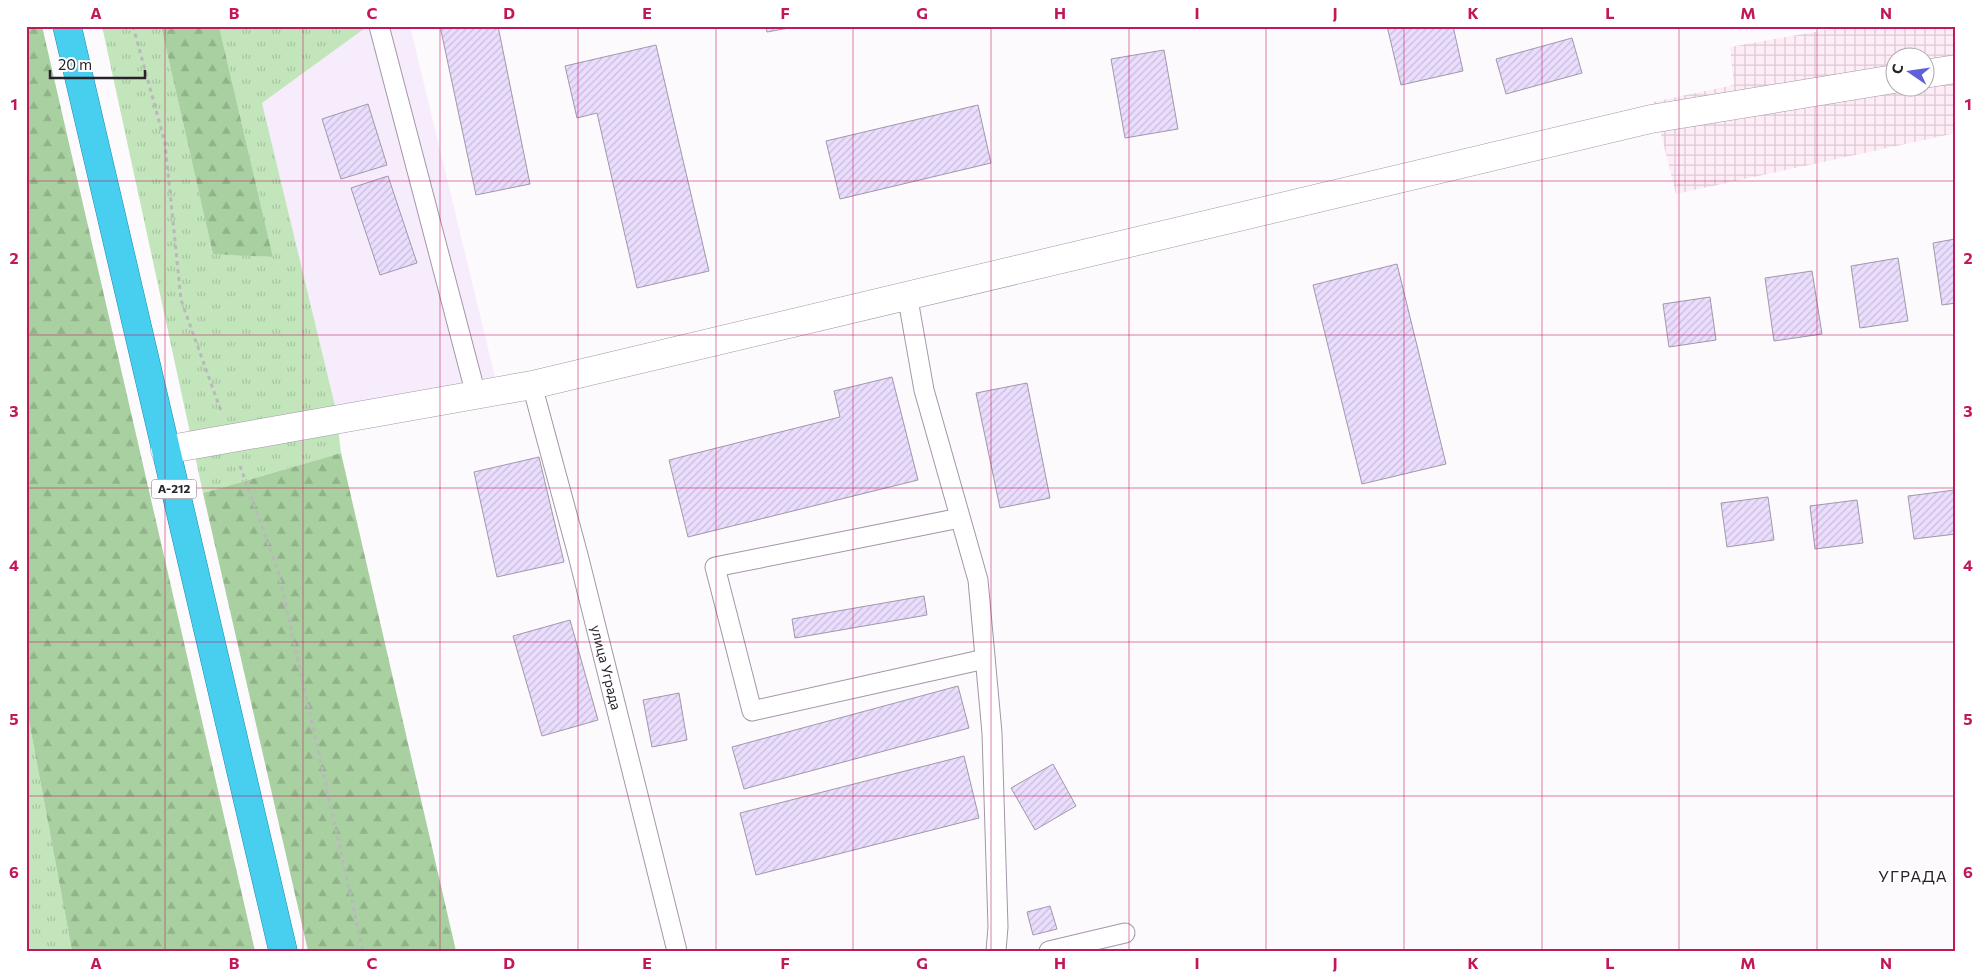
<svg xmlns="http://www.w3.org/2000/svg" width="1982" height="977" viewBox="0 0 1982 977" font-family="Commissioner,sans-serif">
  <style>
    .built { fill: #f7ecfc }
    .industrial { fill: url(#industrial-grid); fill-rule: evenodd }
    .grass { fill: url(#grass-tufts) }
    .forest { fill: url(#forest-firs) }
    .building { fill: url(#building-hatch); stroke: #a098ab }
    .lines { fill: none; stroke-linecap: round; stroke-linejoin: round }
    .service-casing { stroke: #a396a8; stroke-width: 21 }
    .minor-casing { stroke: #a396a8; stroke-width: 29 }
    .trunk-casing { stroke: #208aa7; stroke-width: 29 }
    .path { stroke: #bbb8bd; stroke-width: 3; stroke-dasharray: 4 4; stroke-linecap: butt }
    .service { stroke: #fff; stroke-width: 19 }
    .minor { stroke: #fff; stroke-width: 28 }
    .trunk { stroke: #48ceef; stroke-width: 28 }
    .grid { fill: none; stroke: #c2185b; stroke-width: 1; stroke-opacity: 0.55 }
    .labels { text-anchor: middle; stroke-width: 4; stroke-linejoin: round; paint-order: stroke }
    .shield { fill: #fff; stroke: #68656a; stroke-width: 1 }
    .shield-label { font-size: 12px; font-weight: bold; fill: #28232a }
    .street-label { font-size: 14px; fill: #28232a; stroke: #fff }
    .quarter-label { font-size: 16px; letter-spacing: 1px; fill: #28232a; stroke: #fff }
    .neatline { fill: none; stroke: #c2185b; stroke-width: 2 }
    .grid-label { font-size: 16px; text-anchor: middle; font-weight: bold; fill: #c2185b }
  </style>
  <defs>
    <pattern id="industrial-grid" width="8" height="8" patternUnits="userSpaceOnUse" patternTransform="scale(1.25)"><rect width="8" height="8" fill="#feecf6"/><path d="M0 4h8M4 0v8" fill="none" stroke="#dacad3"/></pattern>
    <pattern id="grass-tufts" width="24" height="20" patternUnits="userSpaceOnUse" patternTransform="scale(1.25)"><rect width="24" height="20" fill="#c2e5bb"/><path d="M3 7l-1-3M5 7V3M7 7l1-3M15 17l-1-3M17 17v-4M19 17l1-3" fill="none" stroke="#a7c4a1"/></pattern>
    <pattern id="forest-firs" width="22" height="20" patternUnits="userSpaceOnUse" patternTransform="scale(1.25)"><rect width="22" height="20" fill="#a9d0a0"/><path d="M5 1l3.5 6h-7zM16 11l3.5 6h-7z" fill="#91b28a"/></pattern>
    <pattern id="building-hatch" width="6" height="6" patternUnits="userSpaceOnUse" patternTransform="scale(1.25)"><rect width="6" height="6" fill="#eaddfd"/><path d="M-1 1l2-2M0 6l6-6M5 7l2-2" fill="none" stroke="#c9bdd9"/></pattern>
  </defs>
  <rect width="100%" height="100%" fill="#fdfafe"/>
  <path class="built" d="M 368,26 L 410,26 L 495,377 L 336,410 L 262,103 Z"/>
  <path class="industrial" d="M 1847,26 L 1956,26 L 1956,133 L 1676,194 L 1653,102 L 1734,85 L 1730,47 ZM 1894,58 L 1924,58 L 1924,88 L 1894,88 Z"/>
  <path class="grass" d="M 102,26 L 161,26 L 213,253 L 273,257 L 219,26 L 368,26 L 262,103 L 336,410 L 341,453 L 203,493 Z
    M 26,705 L 72,951 L 26,951 Z"/>
  <path class="forest" d="M 26,26 L 42,26 L 255,951 L 72,951 L 26,705 Z
    M 161,26 L 219,26 L 273,257 L 213,254 Z
    M 341,453 L 456,951 L 308,951 L 203,493 Z"/>
  <path class="building" d="M 440,26 L 498,26 L 530,184 L 476,195 Z
    M 766,26 L 800,26 L 767,32 Z
    M 1387,26 L 1453,26 L 1463,71 L 1401,85 Z
    M 1572,38 L 1582,73 L 1506,94 L 1496,59 Z
    M 656,45 L 709,271 L 637,288 L 597,113 L 577,118 L 565,66 Z
    M 1164,50 L 1178,129 L 1125,138 L 1111,59 Z
    M 368,104 L 387,165 L 341,179 L 322,119 Z
    M 978,105 L 991,163 L 840,199 L 826,141 Z
    M 388,176 L 417,263 L 380,275 L 351,188 Z
    M 1955,239 L 1956,303 L 1942,305 L 1933,243 Z
    M 1898,258 L 1908,321 L 1860,328 L 1851,266 Z
    M 1397,264 L 1446,464 L 1362,484 L 1313,285 Z
    M 1812,271 L 1822,334 L 1774,341 L 1765,278 Z
    M 1710,297 L 1716,340 L 1669,347 L 1663,304 Z
    M 892,377 L 918,480 L 688,537 L 669,460 L 840,417 L 834,391 Z
    M 1027,383 L 1050,498 L 1000,508 L 976,393 Z
    M 539,457 L 564,562 L 497,577 L 474,472 Z
    M 1955,490 L 1956,534 L 1914,539 L 1908,496 Z
    M 1768,497 L 1774,540 L 1727,547 L 1721,503 Z
    M 1857,500 L 1863,543 L 1815,549 L 1810,506 Z
    M 924,596 L 927,615 L 795,638 L 792,619 Z
    M 570,620 L 598,720 L 542,736 L 513,636 Z
    M 958,686 L 969,728 L 744,789 L 732,747 Z
    M 679,693 L 687,740 L 652,747 L 643,700 Z
    M 964,756 L 979,818 L 756,875 L 740,813 Z
    M 1053,764 L 1076,806 L 1035,830 L 1011,788 Z
    M 1050,906 L 1057,929 L 1033,935 L 1027,912 Z"/>
  <g class="lines">
    <defs>
      <g id="service">
        <path d="M 379,26 L 476,395"/>
        <path d="M 907,294 L 924,390 L 978,580 L 992,733 L 998,927 L 996,951"/>
        <path id="s1" d="M 532,385 L 578,555 L 677,951"/>
        <path d="M 960,518 L 715,567 L 752,711 L 985,659"/>
        <path d="M 1049,951 L 1125,933"/>
      </g>
      <path id="minor" d="M 1924,74 L 1956,69
        M 165,450 L 532,385 L 1651,119 L 1894,79"/>
      <path id="trunk" d="M 67,26 L 283,951"/>
    </defs>
    <use href="#service" class="service-casing"/>
    <use href="#minor" class="minor-casing"/>
    <use href="#trunk" class="trunk-casing"/>
    <path class="path" d="M 133,26 L 165,143 L 181,300 L 221,411
      M 240,466 L 278,571 L 363,951"/>
    <use href="#service" class="service"/>
    <use href="#minor" class="minor"/>
    <use href="#trunk" class="trunk"/>
  </g>
  <path class="grid" d="M 165,26 L 165,951M 303,26 L 303,951M 440,26 L 440,951M 578,26 L 578,951M 716,26 L 716,951M 853,26 L 853,951M 991,26 L 991,951M 1129,26 L 1129,951M 1266,26 L 1266,951M 1404,26 L 1404,951M 1542,26 L 1542,951M 1679,26 L 1679,951M 1817,26 L 1817,951M 26,181 L 1956,181M 26,335 L 1956,335M 26,488 L 1956,488M 26,642 L 1956,642M 26,796 L 1956,796"/>
  <g class="labels">
    <rect class="shield" x="151.5" y="479.5" width="45" height="19" rx="4"/>
    <g class="shield-label">
      <text x="174" y="493">А-212</text>
    </g>
    <g class="street-label">
      <text dy="5" stroke="none"><textPath href="#s1" startOffset="292">улица Уграда</textPath></text>
    </g>
    <g class="quarter-label">
      <text x="1913" y="882">УГРАДА</text>
    </g>
  </g>
  <rect width="1982" height="977" fill="none" stroke="#ffffff" stroke-width="55"/>
  <g transform="translate(1910 72) rotate(283)"><circle r="24" fill="#ffffff" stroke="#a9a7aa"/>
  <path d="M0-4L9 19L0 12L-9 19Z" fill="#5e61d9"/>
  <text y="-8" font-size="14" font-weight="bold" text-anchor="middle" fill="#28232a">С</text>
  </g>
  <path d="M50 70v8h95v-8" fill="none" stroke="#28232a" stroke-width="2.5"/>
  <text x="58" y="70" font-size="15" fill="#28232a" stroke="#ffffff" stroke-width="4" paint-order="stroke">20 m</text>
  <rect x="28" y="28" width="1926" height="922" class="neatline"/>
  <g class="grid-label">
    <text x="96" y="19">A</text>
    <text x="234" y="19">B</text>
    <text x="372" y="19">C</text>
    <text x="509" y="19">D</text>
    <text x="647" y="19">E</text>
    <text x="785" y="19">F</text>
    <text x="922" y="19">G</text>
    <text x="1060" y="19">H</text>
    <text x="1197" y="19">I</text>
    <text x="1335" y="19">J</text>
    <text x="1473" y="19">K</text>
    <text x="1610" y="19">L</text>
    <text x="1748" y="19">M</text>
    <text x="1886" y="19">N</text>
    <text x="14" y="110">1</text>
    <text x="1968" y="110">1</text>
    <text x="14" y="264">2</text>
    <text x="1968" y="264">2</text>
    <text x="14" y="417">3</text>
    <text x="1968" y="417">3</text>
    <text x="14" y="571">4</text>
    <text x="1968" y="571">4</text>
    <text x="14" y="725">5</text>
    <text x="1968" y="725">5</text>
    <text x="14" y="878">6</text>
    <text x="1968" y="878">6</text>
    <text x="96" y="969">A</text>
    <text x="234" y="969">B</text>
    <text x="372" y="969">C</text>
    <text x="509" y="969">D</text>
    <text x="647" y="969">E</text>
    <text x="785" y="969">F</text>
    <text x="922" y="969">G</text>
    <text x="1060" y="969">H</text>
    <text x="1197" y="969">I</text>
    <text x="1335" y="969">J</text>
    <text x="1473" y="969">K</text>
    <text x="1610" y="969">L</text>
    <text x="1748" y="969">M</text>
    <text x="1886" y="969">N</text>
  </g>
</svg>
